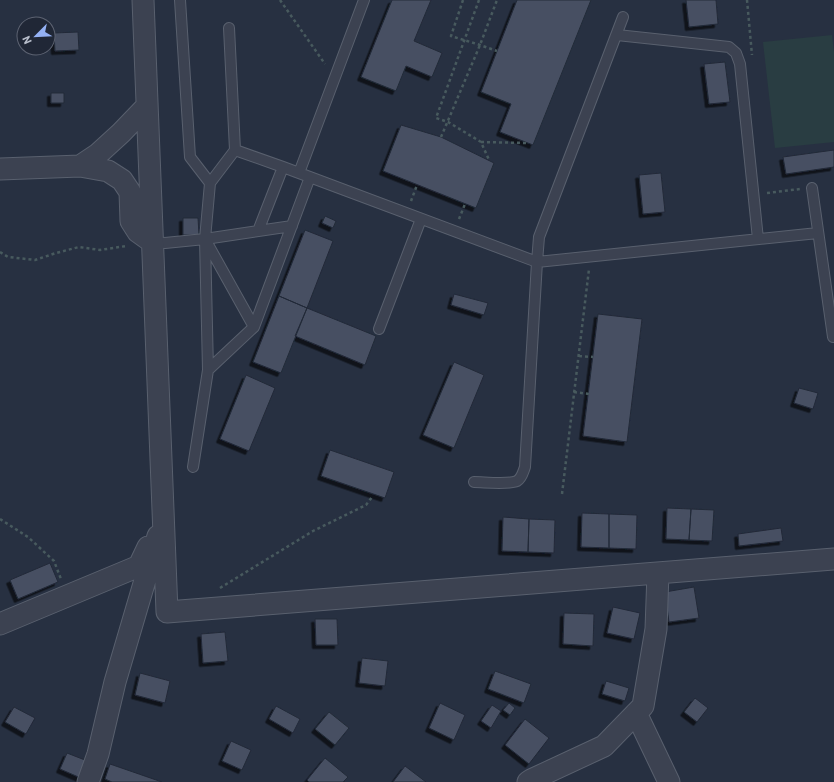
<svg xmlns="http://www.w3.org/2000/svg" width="834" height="782" viewBox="0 0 834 782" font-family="Barlow,sans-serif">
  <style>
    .green { fill: #293d42 }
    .building { fill: #475062; stroke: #222938; filter: url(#shadow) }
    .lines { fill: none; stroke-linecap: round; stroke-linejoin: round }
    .service-casing { stroke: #59606e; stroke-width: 12 }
    .minor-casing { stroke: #59606e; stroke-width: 23 }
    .path { stroke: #485a5e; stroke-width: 2.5; stroke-dasharray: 3 3; stroke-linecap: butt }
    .service { stroke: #3c4251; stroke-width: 10 }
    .minor { stroke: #3c4251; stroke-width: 21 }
  </style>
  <defs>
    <filter id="shadow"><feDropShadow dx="-3.5" dy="3.5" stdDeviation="0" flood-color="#0009"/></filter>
  </defs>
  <rect width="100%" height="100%" fill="#273041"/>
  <path class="green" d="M 832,35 L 834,52 L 834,142 L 775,148 L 763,42 Z"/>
  <path class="building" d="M 392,0 L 431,0 L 414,41 L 442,53 L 432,77 L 406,66 L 396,91 L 361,77 Z
    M 517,0 L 591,0 L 533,145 L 500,132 L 511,104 L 481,92 Z
    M 686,0 L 716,0 L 718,24 L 689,27 Z
    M 78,32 L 79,50 L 55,51 L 54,33 Z
    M 725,62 L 730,102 L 709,104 L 704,64 Z
    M 51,93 L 64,93 L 64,103 L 51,103 Z
    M 401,125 L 441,137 L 494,163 L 476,208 L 383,171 Z
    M 834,150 L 834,167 L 786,174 L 783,157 Z
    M 661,173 L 665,212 L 643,214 L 639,175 Z
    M 325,216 L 336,221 L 333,228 L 322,223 Z
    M 183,218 L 198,218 L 199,235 L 183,235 Z
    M 305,230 L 333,241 L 307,308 L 279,296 Z
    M 454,294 L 488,303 L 484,315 L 451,305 Z
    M 279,296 L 307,308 L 281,373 L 253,362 Z
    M 307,308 L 376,336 L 365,365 L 295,336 Z
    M 598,314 L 642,319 L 627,442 L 583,436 Z
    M 454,362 L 484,375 L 454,448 L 423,435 Z
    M 246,375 L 275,388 L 249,451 L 220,439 Z
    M 799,388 L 818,393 L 813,409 L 794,403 Z
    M 330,450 L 394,472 L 385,498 L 321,476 Z
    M 667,508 L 691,509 L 689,540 L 666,539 Z
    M 691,509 L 714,510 L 712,541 L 689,540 Z
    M 582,513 L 609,514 L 609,548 L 581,547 Z
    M 609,514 L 637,515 L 636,549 L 609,548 Z
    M 503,517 L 529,519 L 528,552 L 502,551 Z
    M 529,519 L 555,520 L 554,553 L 528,552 Z
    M 781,528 L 783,541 L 739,546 L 738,534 Z
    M 50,563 L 58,582 L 18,599 L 10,580 Z
    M 694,587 L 699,618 L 669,622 L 665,592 Z
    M 613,607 L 640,613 L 634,639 L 607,633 Z
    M 564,613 L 594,614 L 593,646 L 563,644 Z
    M 315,619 L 337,619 L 338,645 L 316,645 Z
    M 225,632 L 228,661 L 203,663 L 201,634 Z
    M 362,658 L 388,661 L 385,686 L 359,683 Z
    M 495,671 L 531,684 L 524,703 L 488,689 Z
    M 140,673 L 170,681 L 165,703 L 135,695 Z
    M 606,681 L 629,688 L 625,701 L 602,694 Z
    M 695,698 L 708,708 L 697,722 L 684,712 Z
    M 440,703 L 465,715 L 454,740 L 429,728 Z
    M 509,703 L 515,708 L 510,715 L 503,710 Z
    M 492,705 L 501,711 L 491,728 L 481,721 Z
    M 276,706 L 300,719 L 293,733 L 269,719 Z
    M 14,707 L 35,718 L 26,734 L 5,722 Z
    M 329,712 L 349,728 L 335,745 L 315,729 Z
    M 525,719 L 549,738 L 529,764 L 505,745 Z
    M 231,741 L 251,750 L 242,770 L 222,761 Z
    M 67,753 L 90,762 L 83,779 L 60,769 Z
    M 325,758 L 348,777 L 343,782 L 309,782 L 307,780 Z
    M 110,764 L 162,782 L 112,782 L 105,779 Z
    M 405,766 L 426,782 L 393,782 Z"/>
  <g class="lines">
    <defs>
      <path id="service" d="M 180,0 L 190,157 L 210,183
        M 617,35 L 729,47 L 736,53 L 740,64 L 758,239
        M 235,150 L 283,167 L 537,262 L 818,233
        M 299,173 L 364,0
        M 812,188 L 833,337
        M 258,231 L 283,167
        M 206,241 L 254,327
        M 152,242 L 165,243 L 205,239 L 292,226
        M 379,329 L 421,219
        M 208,370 L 254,327 L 310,177
        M 193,467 L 208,370 L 205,239 L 210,183 L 235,150 L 229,28
        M 474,482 C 484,482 508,485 517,481 C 522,478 523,472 525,467 L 537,262 L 539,237 L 623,17"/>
      <path id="minor" d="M 143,0 L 167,612 L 834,559
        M 80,166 L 98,154 L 121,133 L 147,106
        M 0,169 L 80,166 L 108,171 L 122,180 L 130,192 L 131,221 L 138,232 L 152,242
        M 0,624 L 139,566 L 148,547
        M 636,713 L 669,782
        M 88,782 L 98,754 L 115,682 L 158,536
        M 528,782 L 531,780 L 604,746 L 643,706 L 656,629 L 658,573"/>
    </defs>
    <use href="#service" class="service-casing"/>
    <use href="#minor" class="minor-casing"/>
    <path class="path" d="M 280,0 L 325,64
      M 463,0 L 451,36 L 480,45 L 497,51
      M 479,0 L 436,118 L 448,122 L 481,142 L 489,160
      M 747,0 L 752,55
      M 441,137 L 480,45 L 497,0
      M 481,142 L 527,143
      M 767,193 L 800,189
      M 411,201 L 417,185
      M 459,219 L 465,204
      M 0,252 L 8,257 L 35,260 L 56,253 L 79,247 L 100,250 L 126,246
      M 579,356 L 593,357
      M 574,392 L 589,394
      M 562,494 L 589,269
      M 0,519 L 28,537 L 54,561 L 61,579
      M 220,588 L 313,531 L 366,505 L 372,497"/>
    <use href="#service" class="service"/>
    <use href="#minor" class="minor"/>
  </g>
  <g transform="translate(36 36) rotate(246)"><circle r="19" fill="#202736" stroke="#5d6372"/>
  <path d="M0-3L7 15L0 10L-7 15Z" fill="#94b1f4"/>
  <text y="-6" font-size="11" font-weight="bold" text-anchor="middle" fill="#b8becb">N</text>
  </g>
</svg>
